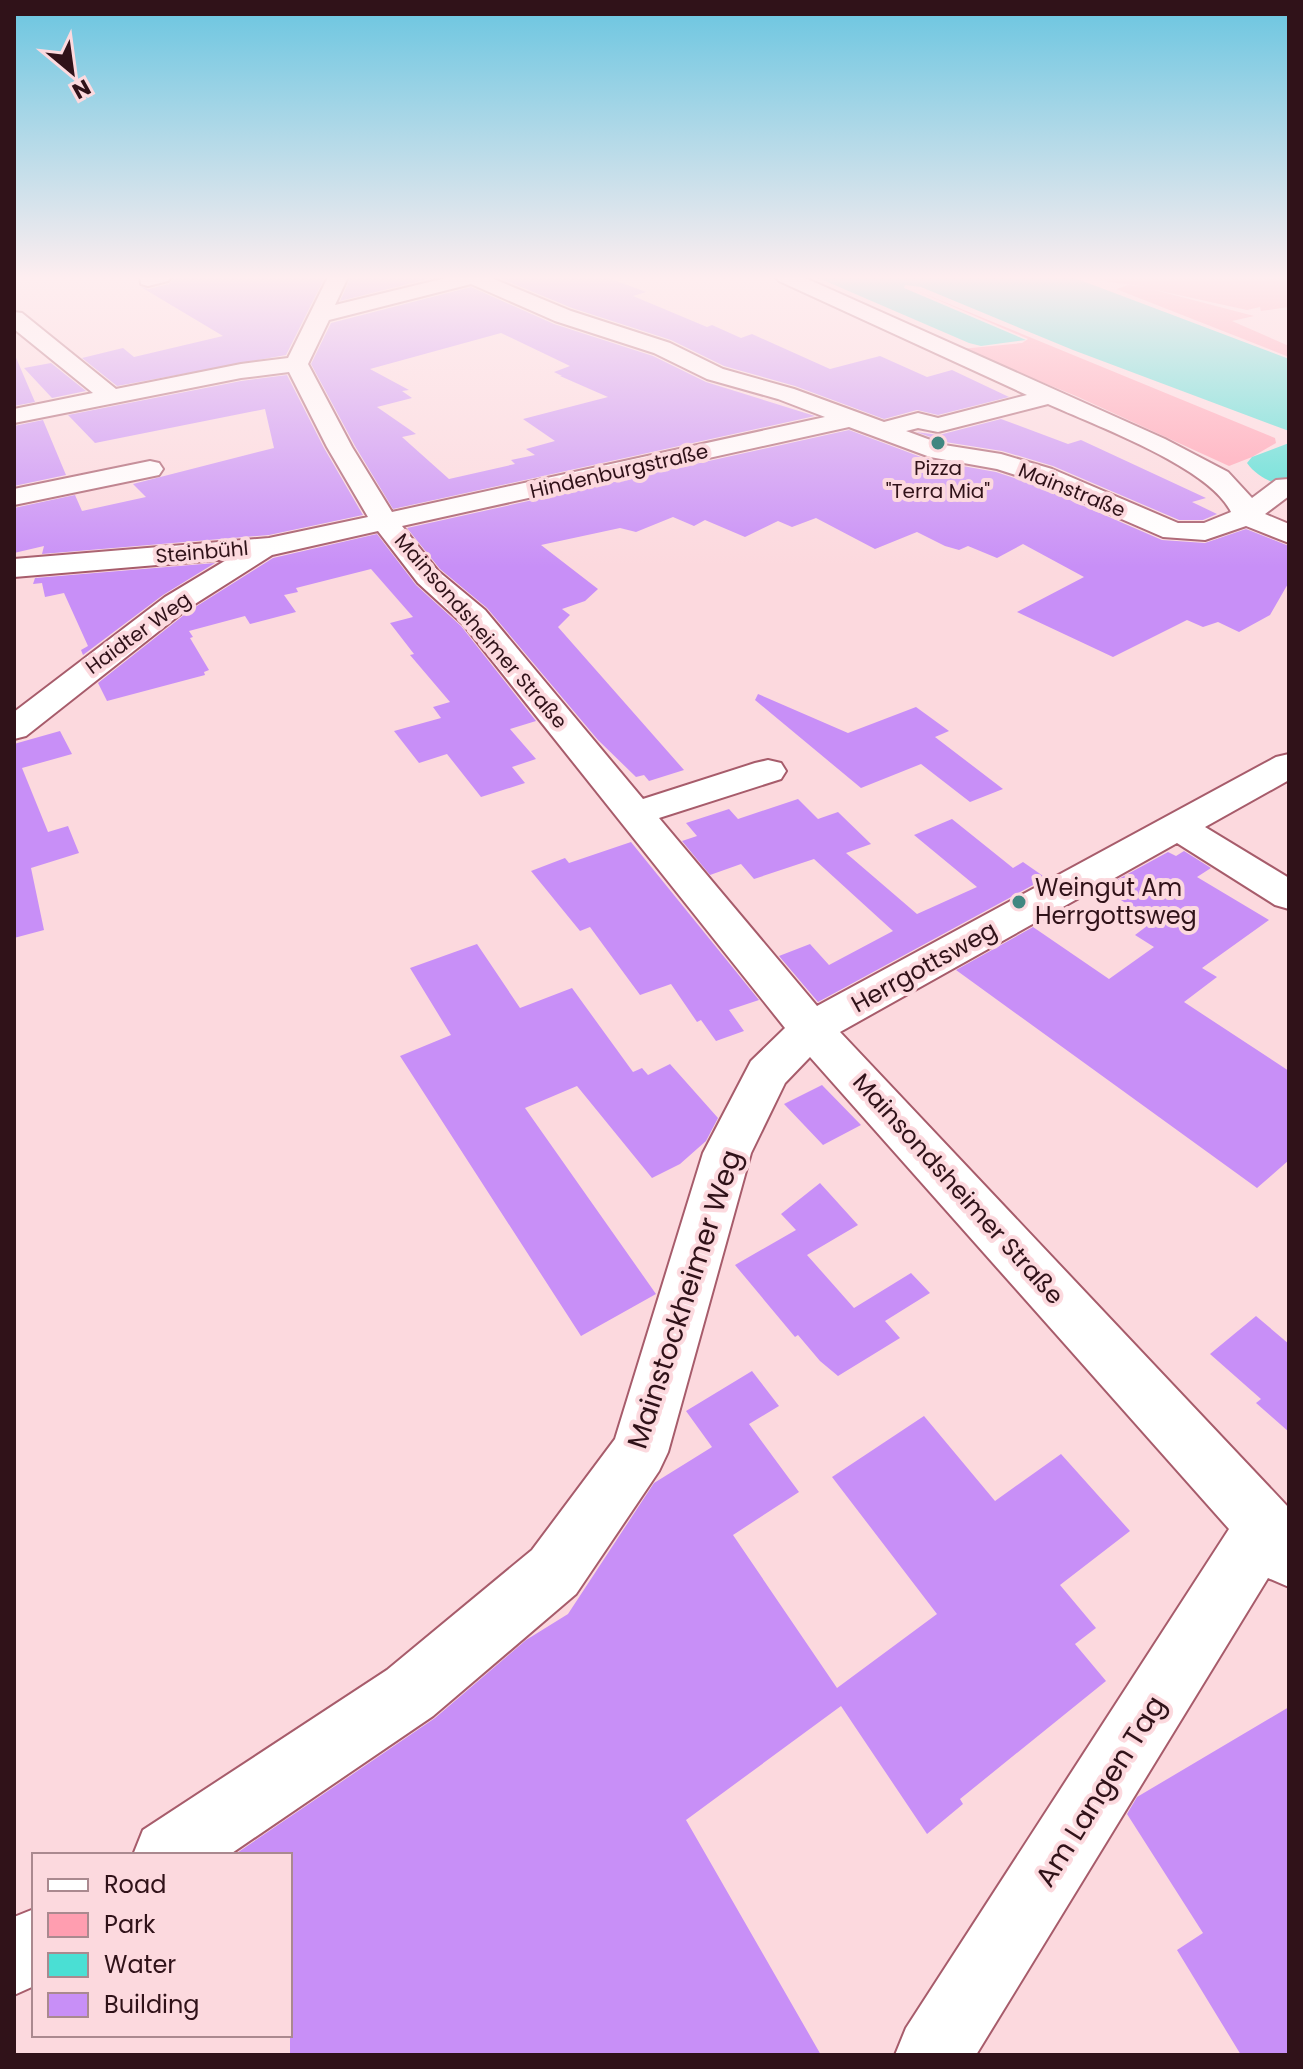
<svg xmlns="http://www.w3.org/2000/svg" width="1303" height="2069" viewBox="0 0 1303 2069" font-family="Poppins,sans-serif">
  <style>
    .green { fill: #ff9eb0 }
    .water { fill: #4adfd4 }
    .building { fill: #c88ff7; fill-rule: evenodd }
    .lines { fill: none; stroke-linecap: round; stroke-linejoin: round }
    .minor-casing { stroke: #a75c6b; stroke-width: 4 }
    .minor { fill: #fff; fill-rule: evenodd }
    .poi-dot { fill: #408781; stroke: #fcd9de; stroke-width: 3 }
    .labels { text-anchor: middle; stroke-width: 8; stroke-linejoin: round; paint-order: stroke }
    .far-poi-label { font-size: 20px; fill: #301219; stroke: #fcd9de }
    .far-street-label { font-size: 20px; fill: #301219; stroke: #fcd9de }
    .poi-label { font-size: 24px; fill: #301219; stroke: #fcd9de; text-anchor: start }
    .street-label { font-size: 24px; fill: #301219; stroke: #fcd9de }
    .near-street-label { font-size: 28px; fill: #301219; stroke: #fcd9de }
  </style>
  <rect width="100%" height="100%" fill="#fcd9de"/>
  <path class="green" d="M 1090,277 L 1289,277 L 1289,307 L 1261,311 L 1260,307 L 1247,310 L 1151,289 L 1254,316 L 1232,321 L 1289,346 L 1289,357 L 1116,289 L 1129,285 L 1146,287 C 1126,283 1110,284 1090,277 Z
    M 915,290 L 1275,438 L 1276,443 L 1252,457 L 1229,466 L 1076,396 L 961,349 L 1022,343 L 1028,339 Z"/>
  <path class="water" d="M 816,277 L 1072,277 L 1289,359 L 1289,431 L 1073,350 L 921,287 L 905,285 L 904,288 L 1026,340 L 981,346 L 969,343 Z
    M 1289,443 L 1289,488 C 1273,483 1257,477 1247,463 L 1252,457 Z"/>
  <path class="building" d="M 174,277 L 325,277 L 286,355 L 117,386 L 82,358 L 123,348 L 134,357 L 223,336 L 141,287 L 149,289 L 169,284 Z
    M 351,277 L 436,277 L 340,301 Z
    M 497,277 L 606,277 L 646,292 L 633,296 L 707,327 L 712,325 L 741,338 L 752,334 L 830,369 L 880,356 L 927,377 L 952,370 L 1009,397 L 938,415 L 917,410 L 884,419 L 795,386 L 724,366 L 671,340 L 572,308 Z
    M 471,287 L 554,324 L 653,356 L 706,382 L 815,416 L 393,509 L 355,446 L 311,364 L 331,323 ZM 501,333 L 570,366 L 554,372 L 562,376 L 560,376 L 608,397 L 523,419 L 555,441 L 526,449 L 535,455 L 511,460 L 515,464 L 449,479 L 402,437 L 416,434 L 377,407 L 412,398 L 402,391 L 409,390 L 370,369 Z
    M 14,353 L 35,402 L 14,406 Z
    M 51,363 L 86,391 L 52,398 L 24,368 Z
    M 287,375 L 324,448 L 363,515 L 269,535 L 42,554 L 44,546 L 14,553 L 14,508 L 75,495 L 82,511 L 146,497 L 133,484 L 274,448 L 265,409 L 95,443 L 68,415 L 241,381 Z
    M 1001,419 L 1068,444 L 1081,440 L 1206,498 L 1192,502 L 1217,514 L 1203,520 L 1179,520 L 1053,466 L 1002,451 L 945,442 L 916,432 L 939,435 Z
    M 43,420 L 66,475 L 14,486 L 14,426 Z
    M 849,430 L 929,460 L 996,472 L 1033,484 L 1162,540 L 1205,543 L 1246,529 L 1289,546 L 1289,582 L 1270,615 L 1239,632 L 1218,622 L 1203,627 L 1187,620 L 1113,657 L 1017,612 L 1084,577 L 1023,544 L 997,558 L 968,546 L 959,550 L 945,546 L 917,532 L 875,549 L 816,518 L 792,527 L 778,521 L 745,537 L 705,520 L 694,526 L 673,517 L 636,532 L 620,528 L 541,545 L 598,589 L 585,601 L 562,609 L 570,615 L 558,627 L 684,770 L 649,781 L 644,775 L 636,777 L 598,740 L 487,608 L 440,569 L 407,528 Z
    M 377,534 L 416,585 L 461,626 L 536,721 L 510,729 L 536,759 L 512,767 L 525,783 L 481,797 L 447,754 L 419,763 L 394,731 L 441,718 L 433,707 L 450,702 L 410,655 L 414,654 L 390,623 L 413,617 L 371,569 L 296,588 L 298,592 L 284,595 L 296,612 L 250,624 L 245,616 L 189,631 L 193,637 L 190,638 L 209,670 L 204,672 L 205,675 L 107,701 L 98,683 L 189,611 L 273,558 Z
    M 215,563 L 163,595 L 83,655 L 81,650 L 88,646 L 64,593 L 45,597 L 42,583 L 33,584 L 35,578 Z
    M 758,694 L 848,733 L 916,707 L 949,731 L 935,737 L 1003,789 L 970,802 L 921,764 L 861,788 L 755,700 Z
    M 60,731 L 72,754 L 22,768 L 48,832 L 68,826 L 79,853 L 31,868 L 44,930 L 14,938 L 14,744 Z
    M 798,799 L 818,819 L 838,812 L 871,844 L 846,853 L 917,914 L 977,887 L 914,835 L 952,819 L 1013,868 L 1023,862 L 1046,878 L 818,1002 L 779,956 L 810,944 L 829,965 L 893,931 L 814,859 L 754,879 L 741,864 L 710,875 L 682,841 L 697,836 L 686,823 L 729,809 L 738,819 Z
    M 631,842 L 759,1000 L 729,1010 L 744,1031 L 716,1041 L 701,1020 L 697,1022 L 671,984 L 640,995 L 590,927 L 580,931 L 531,871 L 565,858 L 569,863 Z
    M 1184,851 L 1211,868 L 1197,877 L 1269,920 L 1202,968 L 1217,977 L 1184,1002 L 1289,1071 L 1289,1160 L 1257,1188 L 956,970 L 1033,927 L 1109,979 L 1154,947 L 1135,935 L 1151,923 L 1143,918 L 1146,916 L 1102,888 L 1168,852 L 1176,856 Z
    M 477,944 L 520,1008 L 572,988 L 633,1072 L 642,1068 L 648,1075 L 670,1064 L 718,1118 L 706,1141 L 680,1164 L 652,1178 L 577,1086 L 525,1108 L 656,1294 L 581,1336 L 400,1056 L 451,1035 L 410,968 Z
    M 822,1085 L 861,1125 L 823,1145 L 784,1104 Z
    M 820,1183 L 858,1225 L 807,1255 L 854,1308 L 911,1273 L 930,1293 L 885,1321 L 900,1338 L 838,1376 L 820,1361 L 798,1335 L 795,1337 L 735,1265 L 796,1230 L 781,1214 Z
    M 1256,1316 L 1289,1344 L 1289,1432 L 1256,1403 L 1261,1399 L 1210,1354 Z
    M 752,1371 L 779,1406 L 749,1424 L 799,1492 L 733,1535 L 837,1688 L 937,1614 L 832,1477 L 924,1416 L 995,1501 L 1061,1454 L 1130,1531 L 1060,1585 L 1096,1628 L 1075,1644 L 1106,1681 L 960,1799 L 963,1804 L 927,1834 L 841,1706 L 686,1820 L 821,2055 L 290,2055 L 290,1855 L 234,1855 L 435,1718 L 526,1640 L 568,1614 L 654,1483 L 712,1447 L 686,1411 Z
    M 1289,1707 L 1289,2055 L 1241,2055 L 1177,1950 L 1203,1933 L 1127,1814 L 1137,1797 Z"/>
  <g class="lines">
    <defs>
      <path id="minor" d="M 140,277 L 171,277 L 168,281 L 148,286 L 141,284 Z
        M 328,277 L 348,277 L 335,305 L 450,277 L 489,277 L 571,311 L 670,343 L 723,369 L 794,389 L 884,422 L 918,413 L 938,418 L 1027,395 L 779,281 L 776,277 L 803,277 L 1165,439 L 1228,472 L 1252,498 L 1276,480 L 1289,479 L 1289,496 L 1265,514 L 1289,524 L 1289,543 L 1246,526 L 1205,540 L 1163,537 L 1034,481 L 997,469 L 930,457 L 849,427 L 402,526 L 438,571 L 485,610 L 643,799 L 755,763 L 768,760 L 781,763 L 786,771 L 781,779 L 659,818 L 817,1006 L 1276,757 L 1289,754 L 1289,780 L 1205,827 L 1289,878 L 1289,909 L 1275,905 L 1177,843 L 840,1032 L 1289,1508 L 1289,1587 L 1268,1578 L 976,2055 L 895,2055 L 906,2028 L 1229,1529 L 810,1057 L 785,1083 L 751,1153 L 668,1452 L 659,1471 L 576,1594 L 433,1716 L 229,1855 L 133,1855 L 143,1830 L 387,1670 L 532,1550 L 615,1439 L 703,1153 L 751,1061 L 785,1028 L 463,624 L 418,583 L 378,531 L 272,555 L 187,609 L 26,736 L 14,739 L 14,712 L 165,597 L 228,559 L 14,577 L 14,559 L 269,538 L 368,517 L 327,447 L 289,372 L 241,378 L 14,423 L 14,409 L 93,393 L 14,329 L 14,312 L 22,313 L 116,389 L 241,364 L 288,358 ZM 471,284 L 555,321 L 654,353 L 707,379 L 778,399 L 825,417 L 392,512 L 352,447 L 308,364 L 329,320 ZM 1048,404 C 1094,425 1210,467 1231,512 L 1204,523 L 1178,523 L 1052,469 L 1001,454 L 944,445 L 906,431 L 918,428 L 938,432 Z
        M 150,461 L 159,463 L 163,469 L 159,475 L 14,505 L 14,489 Z
        M 34,1909 L 34,1986 L 14,1995 L 14,1917 Z"/>
    </defs>
    <use href="#minor" class="minor-casing"/>
    <use href="#minor" class="minor"/>
  </g>
  <linearGradient id="sky" x2="0" y2="1"><stop stop-color="#69c5e0"/><stop offset="0.49" stop-color="#feeef0"/><stop offset="1" stop-color="#feeef0" stop-opacity="0"/></linearGradient>
  <rect width="1303" height="567" fill="url(#sky)"/>
  <g class="poi-dot">
    <circle cx="938" cy="443" r="8"/>
    <circle cx="1019" cy="902" r="8"/>
  </g>
  <g class="labels">
    <g class="far-poi-label">
      <text x="938" y="475">Pizza<tspan x="938" dy="23">"Terra Mia"</tspan></text>
    </g>
    <g class="far-street-label">
      <text transform="translate(619 471) rotate(-13)" y="7">Hindenburgstraße</text>
      <text transform="translate(1072 490) rotate(22)" y="7">Mainstraße</text>
      <text transform="translate(202 552) rotate(-5)" y="7">Steinbühl</text>
      <text transform="translate(481 631) rotate(49)" y="7">Mainsondsheimer Straße</text>
      <text transform="translate(138 633) rotate(-36)" y="7">Haidter Weg</text>
    </g>
    <g class="poi-label">
      <text x="1035" y="896">Weingut Am<tspan x="1035" dy="28">Herrgottsweg</tspan></text>
    </g>
    <g class="street-label">
      <text transform="translate(924 967) rotate(-29)" y="8">Herrgottsweg</text>
      <text transform="translate(958 1189) rotate(48)" y="8">Mainsondsheimer Straße</text>
    </g>
    <g class="near-street-label">
      <text transform="translate(684 1299) rotate(-72)" y="10">Mainstockheimer Weg</text>
      <text transform="translate(1100 1791) rotate(-58)" y="10">Am Langen Tag</text>
    </g>
  </g>
  <rect width="1303" height="2069" fill="none" stroke="#301219" stroke-width="32"/>
  <rect x="32" y="1853" width="260" height="184" fill="#fcd9de" stroke="#aa898f" stroke-width="2"/>
  <rect x="48" y="1879" width="40" height="12" fill="#ffffff" stroke="#aa898f" stroke-width="2"/>
  <text x="104" y="1893" font-size="24" fill="#301219">Road</text>
  <rect x="48" y="1913" width="40" height="24" fill="#ff9eb0" stroke="#aa898f" stroke-width="2"/>
  <text x="104" y="1933" font-size="24" fill="#301219">Park</text>
  <rect x="48" y="1953" width="40" height="24" fill="#4adfd4" stroke="#aa898f" stroke-width="2"/>
  <text x="104" y="1973" font-size="24" fill="#301219">Water</text>
  <rect x="48" y="1993" width="40" height="24" fill="#c88ff7" stroke="#aa898f" stroke-width="2"/>
  <text x="104" y="2013" font-size="24" fill="#301219">Building</text>
  <g transform="translate(72 72) rotate(151)" stroke="#fcd9de" stroke-width="6" paint-order="stroke">
  <path d="M0-6L14 30L0 20L-14 30Z" fill="#301219"/>
  <text y="-12" font-size="22" font-weight="bold" text-anchor="middle" fill="#301219">N</text>
  </g>
</svg>
